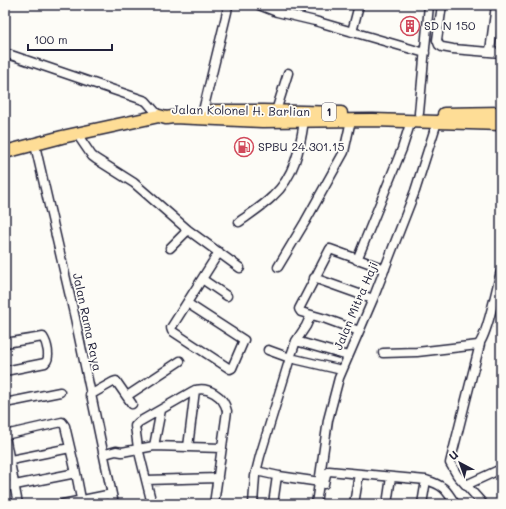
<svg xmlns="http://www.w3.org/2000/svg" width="506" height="509" viewBox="0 0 506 509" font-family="Mali,sans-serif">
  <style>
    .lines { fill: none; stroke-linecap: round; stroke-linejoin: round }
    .minor-casing { stroke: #22223b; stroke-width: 11 }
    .highway-casing { stroke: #22223b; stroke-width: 15 }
    .minor { stroke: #fdfcf7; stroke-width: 8 }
    .highway { stroke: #fedd96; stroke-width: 12 }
    .labels { text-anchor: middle; stroke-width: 3.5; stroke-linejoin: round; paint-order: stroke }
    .shield { fill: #fdfcf7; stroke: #646373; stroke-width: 1 }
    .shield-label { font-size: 11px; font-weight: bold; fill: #22223b }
    .poi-label { font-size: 12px; fill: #22223b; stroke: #fdfcf7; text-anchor: start }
    .street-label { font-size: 12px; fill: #22223b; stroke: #fdfcf7 }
  </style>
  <rect width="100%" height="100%" fill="#fdfcf7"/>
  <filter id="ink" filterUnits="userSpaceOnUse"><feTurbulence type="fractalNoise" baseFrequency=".025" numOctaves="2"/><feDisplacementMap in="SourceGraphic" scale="8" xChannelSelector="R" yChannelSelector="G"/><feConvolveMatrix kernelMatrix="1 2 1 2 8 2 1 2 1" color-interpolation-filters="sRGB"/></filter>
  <g filter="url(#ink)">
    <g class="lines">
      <defs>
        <path id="minor" d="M 259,5 L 277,12 L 315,21 L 425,53
          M 442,5 L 437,40 L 439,45 L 442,47 L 453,49 L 501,53
          M 352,32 L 359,5
          M 490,51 L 496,5
          M 5,53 L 146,101 L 159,116
          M 276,111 L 288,73
          M 419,113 L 429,5
          M 201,119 L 227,12 L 228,5
          M 77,134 L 92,156 L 96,159 L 134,183 L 188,230 L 240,268
          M 35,145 L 75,318 L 114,504
          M 239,222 C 250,214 263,206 273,196 C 294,177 300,149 304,121
          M 170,248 L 188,230
          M 357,260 L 402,149 L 411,121
          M 278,267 L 305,222 L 344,152 L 351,120
          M 314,278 L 373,299
          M 202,279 L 227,296
          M 187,303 L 244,340 L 232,368 L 230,369 L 172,331 L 171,328 L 219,252
          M 359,331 L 326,319 L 301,312 L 299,309 L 330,249 L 385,269
          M 296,341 L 348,356
          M 5,343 L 43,337 C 47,343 51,358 45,363 L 5,371
          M 480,344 L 450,463 L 457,475 L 483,504
          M 268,350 L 290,358 L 342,370
          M 383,353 L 417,352 L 478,345 C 487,337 497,286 501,271
          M 90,395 L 113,382 L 116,381 L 132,404
          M 127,396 L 180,361
          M 5,403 L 60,392
          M 5,435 L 62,422 L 65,426 L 76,473 L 5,487
          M 5,436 L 18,504
          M 154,446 L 161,410
          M 188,447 L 195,390
          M 105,454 L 116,451 L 122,452 L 154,446 L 222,448
          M 6,461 L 70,448
          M 256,471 L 279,476 L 320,482
          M 76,473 L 82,504
          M 146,480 L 218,478
          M 324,484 L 326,474 L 329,471 L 426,480 C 443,485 446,489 455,504
          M 466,485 L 501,469
          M 63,504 L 112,494
          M 152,504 L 138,448 L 135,426 L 139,422 L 193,391 C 207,385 224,396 227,411 L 214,504
          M 253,504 L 255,476 L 260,456 L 290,358 L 296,341 L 306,326 L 311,315
          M 273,504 L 277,476
          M 316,504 L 328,420 L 339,378 L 373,299 L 415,191 L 437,122
          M 354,504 L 359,474
          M 387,504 L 391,477
          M 422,504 L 426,480"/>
        <path id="highway" d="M 212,111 L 263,111 L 341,113
          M 444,114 L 501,113
          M 5,152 L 62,137 L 159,116 L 166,118 L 173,117 L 262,121 L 373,120 L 501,124"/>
      </defs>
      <use href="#minor" class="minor-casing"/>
      <use href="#highway" class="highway-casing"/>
      <use href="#minor" class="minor"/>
      <use href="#highway" class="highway"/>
    </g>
  </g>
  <defs>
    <symbol id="building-ring" viewBox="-11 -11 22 22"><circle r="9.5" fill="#fdfcf7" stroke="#d1495b" stroke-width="1.5"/><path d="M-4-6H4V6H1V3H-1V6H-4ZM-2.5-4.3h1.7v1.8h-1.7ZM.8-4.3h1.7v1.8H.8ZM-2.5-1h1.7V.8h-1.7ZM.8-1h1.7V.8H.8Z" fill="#d1495b"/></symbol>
    <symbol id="fuel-ring" viewBox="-11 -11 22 22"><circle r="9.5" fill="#fdfcf7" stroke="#d1495b" stroke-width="1.5"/><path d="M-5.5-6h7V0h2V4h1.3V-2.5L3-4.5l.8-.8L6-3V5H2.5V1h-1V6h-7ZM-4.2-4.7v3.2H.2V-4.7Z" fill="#d1495b"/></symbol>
  </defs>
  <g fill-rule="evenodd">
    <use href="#building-ring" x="399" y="15" width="22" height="22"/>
    <use href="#fuel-ring" x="233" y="136" width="22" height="22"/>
  </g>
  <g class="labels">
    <rect class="shield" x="322" y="103" width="14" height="18" rx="3"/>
    <g class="shield-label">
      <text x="329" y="116">1</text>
    </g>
    <g class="poi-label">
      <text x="424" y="30">SD N 150</text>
      <text x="258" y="151">SPBU 24.301.15</text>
    </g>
    <g class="street-label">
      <text transform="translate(241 111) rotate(1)" y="4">Jalan Kolonel H. Barlian</text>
      <text transform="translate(356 306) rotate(-67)" y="4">Jalan Mitra Haji</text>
      <text transform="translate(87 322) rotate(78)" y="4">Jalan Rama Raya</text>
    </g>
  </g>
  <rect width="506" height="509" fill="none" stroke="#fdfcf7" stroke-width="20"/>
  <rect x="10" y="10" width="486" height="489" fill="none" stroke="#22223b" stroke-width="1.5" filter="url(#ink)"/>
  <g transform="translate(460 463) rotate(319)" stroke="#fdfcf7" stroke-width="3" paint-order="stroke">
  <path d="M0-3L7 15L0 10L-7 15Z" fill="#22223b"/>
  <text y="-6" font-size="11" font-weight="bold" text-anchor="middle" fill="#22223b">U</text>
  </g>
  <path d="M28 44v6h84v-6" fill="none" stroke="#22223b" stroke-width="2"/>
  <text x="34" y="44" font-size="12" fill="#22223b" stroke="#fdfcf7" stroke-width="3" paint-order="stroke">100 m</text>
</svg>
